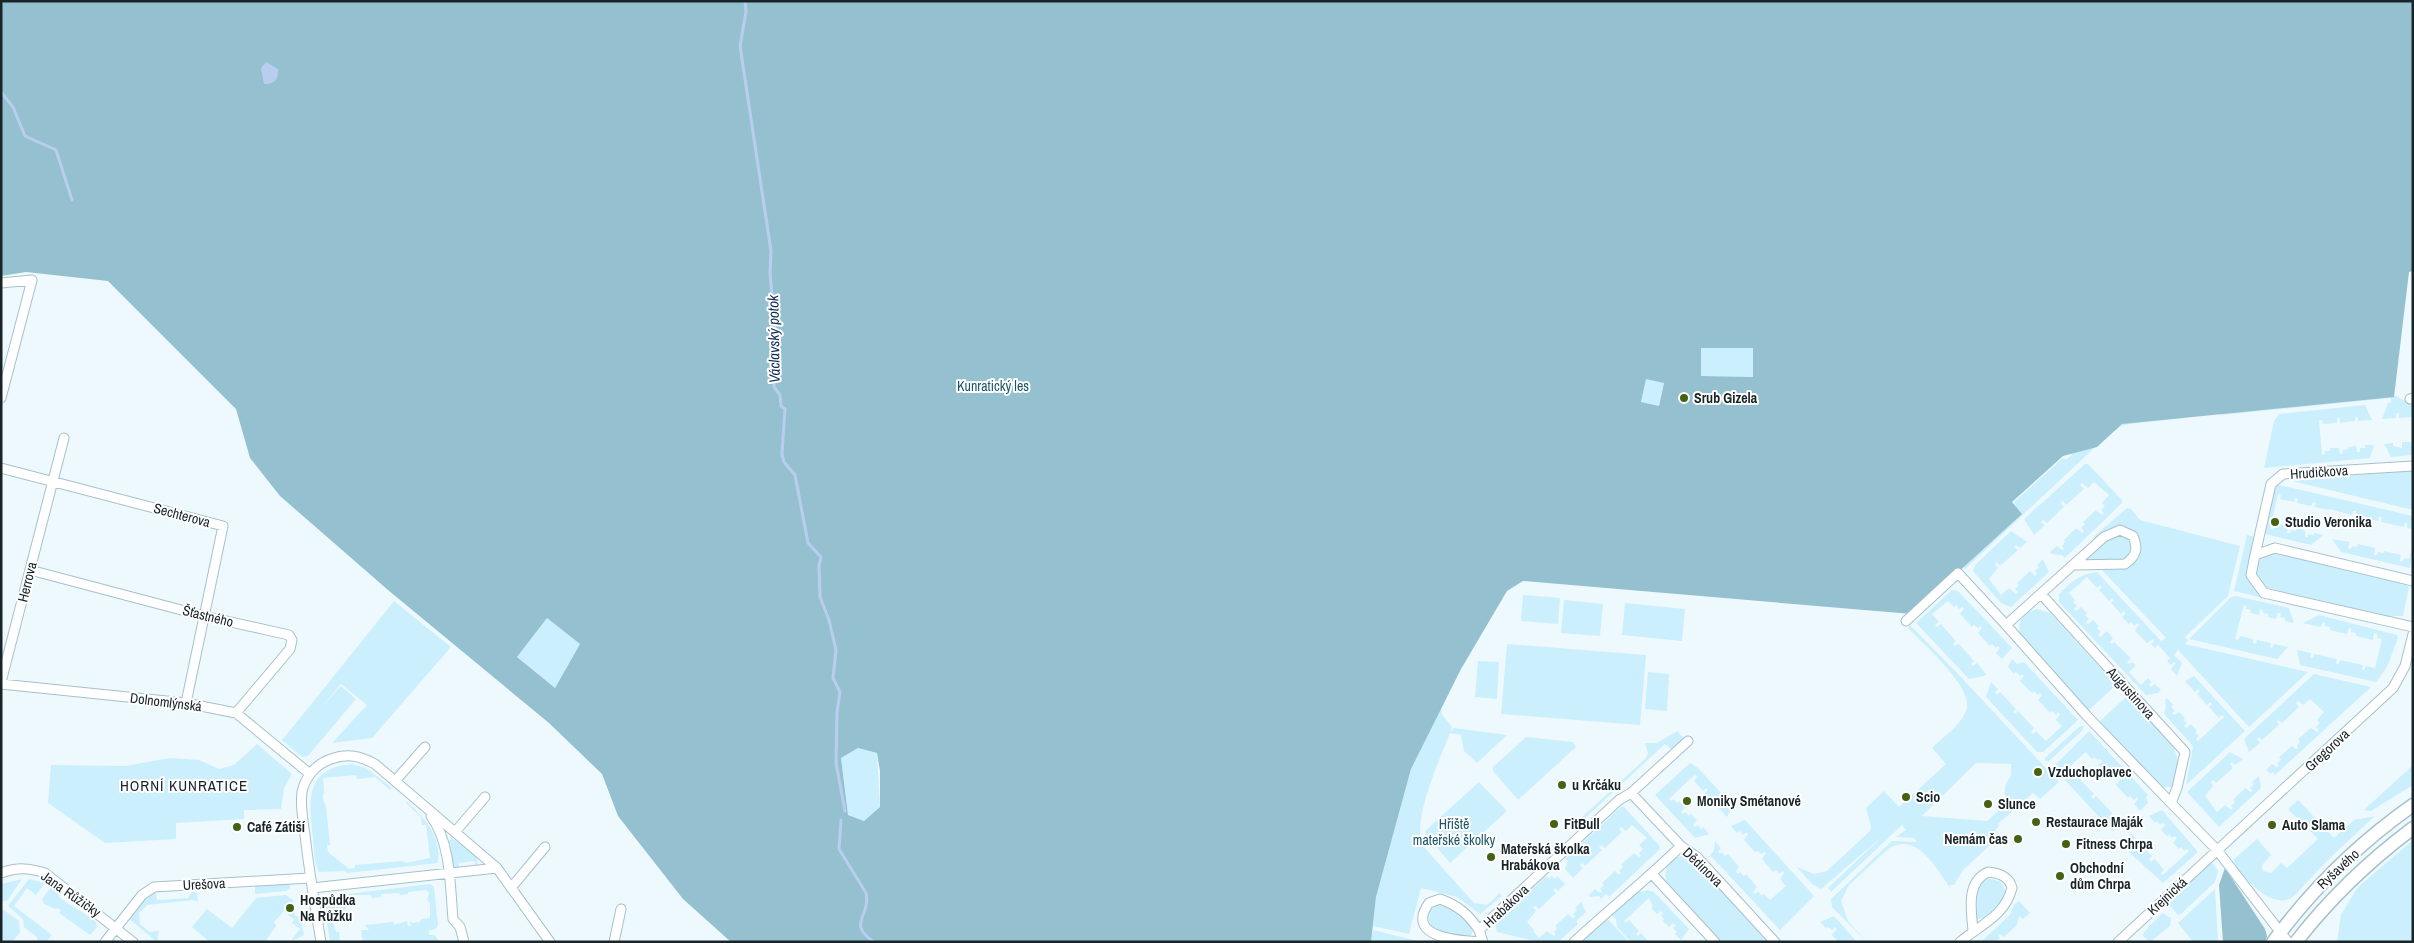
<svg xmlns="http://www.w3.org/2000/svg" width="2414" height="943" viewBox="0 0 2414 943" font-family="'Archivo Narrow',sans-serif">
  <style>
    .green { fill: #cbeffc; fill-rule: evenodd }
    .forest { fill: #94c0d0; fill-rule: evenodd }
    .water { fill: #b9ceef }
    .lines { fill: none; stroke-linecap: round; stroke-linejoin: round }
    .stream { stroke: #b9ceef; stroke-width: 3 }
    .minor-casing { stroke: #a6c1cb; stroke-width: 11 }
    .secondary-casing { stroke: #a6c1cb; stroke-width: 15 }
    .minor { stroke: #fff; stroke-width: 9 }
    .secondary { stroke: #fff; stroke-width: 12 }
    .poi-dot { fill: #456113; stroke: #fff; stroke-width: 2 }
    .labels { text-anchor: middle; stroke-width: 4; stroke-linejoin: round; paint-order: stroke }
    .park-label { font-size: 14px; fill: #1b5567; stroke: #fff }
    .poi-label { font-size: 14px; font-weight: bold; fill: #192428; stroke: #fff; text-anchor: start }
    .street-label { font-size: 14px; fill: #192428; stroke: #fff }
    .water-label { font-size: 15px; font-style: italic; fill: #132d56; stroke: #fff }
    .neighbourhood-label { font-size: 15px; letter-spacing: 1px; fill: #192428; stroke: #fff }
  </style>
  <rect width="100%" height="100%" fill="#eef9fd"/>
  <path class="green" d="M 1701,348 L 1753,348 L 1753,377 L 1701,376 Z
    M 1646,378 L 1664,382 L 1659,406 L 1641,402 Z
    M 2396,396 L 2403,400 L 2413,399 L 2413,417 L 2399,418 L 2399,413 L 2396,414 L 2396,418 L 2382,419 L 2388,403 L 2391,402 L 2391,398 L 2222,415 C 2212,411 2196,414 2186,418 L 2130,424 L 2121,426 L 2106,437 L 1965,569 L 1959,562 L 1926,588 L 2016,506 L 2014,502 L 2063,458 L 2066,460 L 2109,421 Z
    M 2365,405 L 2372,420 L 2358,421 L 2358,417 L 2355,417 L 2355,421 L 2340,423 L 2340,418 L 2337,418 L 2337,423 L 2323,424 L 2322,420 L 2319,420 L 2322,455 L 2325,454 L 2325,451 L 2330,451 L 2330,448 L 2339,448 L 2340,454 L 2342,454 L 2343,450 L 2348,449 L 2348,447 L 2356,446 L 2357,452 L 2360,452 L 2360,448 L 2365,448 L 2365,445 L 2374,445 L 2370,458 L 2264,468 L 2274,421 L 2279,414 Z
    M 2402,442 L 2410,442 L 2413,444 L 2413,455 L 2391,457 L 2384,444 L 2393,443 L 2393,446 L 2402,448 Z
    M 2085,464 L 2088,464 L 2122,500 L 2122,503 L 2065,558 L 2062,555 L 2052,554 L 2050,552 L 2057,546 L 2062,550 L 2064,549 L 2062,546 L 2065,542 L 2064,540 L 2076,528 L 2082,533 L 2084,531 L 2081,528 L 2085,524 L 2083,522 L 2096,510 L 2102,515 L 2104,513 L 2101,510 L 2105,506 L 2102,503 L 2109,495 L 2094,482 L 2088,488 L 2082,483 L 2080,485 L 2084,489 L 2066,505 L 2063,501 L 2061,503 L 2064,507 L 2047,523 L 2043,520 L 2041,522 L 2045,525 L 2034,535 L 2024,519 Z
    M 2413,470 L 2413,510 L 2292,481 Z
    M 2275,484 L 2413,516 L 2413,529 L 2407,528 L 2407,523 L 2405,523 L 2404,527 L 2381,522 L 2382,517 L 2379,517 L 2378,521 L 2355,516 L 2356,511 L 2353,511 L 2352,515 L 2329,509 L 2329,510 L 2314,507 L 2316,503 L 2313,502 L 2311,506 L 2297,503 L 2298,499 L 2295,498 L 2294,502 L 2280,499 L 2281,495 L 2278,494 L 2270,529 L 2273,529 L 2274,526 L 2279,527 L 2280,524 L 2288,526 L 2287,533 L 2290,533 L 2291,530 L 2296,531 L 2297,528 L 2305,530 L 2305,537 L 2308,537 L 2308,534 L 2314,535 L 2314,533 L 2323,535 L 2311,545 L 2261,533 Z
    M 2127,508 L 2131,509 L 2140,520 L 2240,546 L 2228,596 L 2185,637 L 2188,640 L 2185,644 L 2308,672 L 2249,727 L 2178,650 L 2174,655 L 2182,663 L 2177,676 L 2171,669 L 2176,663 L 2174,662 L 2171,665 L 2167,661 L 2170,658 L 2158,645 L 2155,648 L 2151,644 L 2154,641 L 2153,639 L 2147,643 L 2135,631 L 2139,624 L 2138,623 L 2134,626 L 2131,622 L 2129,624 L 2122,617 L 2126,613 L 2124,611 L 2121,614 L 2111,603 L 2114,600 L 2112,598 L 2109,601 L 2099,590 L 2102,587 L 2100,585 L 2097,588 L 2087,577 L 2069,593 L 2075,600 L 2073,602 L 2077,606 L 2074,609 L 2076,611 L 2081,607 L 2087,613 L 2085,615 L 2089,619 L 2086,622 L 2088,624 L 2093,620 L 2099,626 L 2097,628 L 2101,632 L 2098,635 L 2100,637 L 2107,631 L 2113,638 L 2110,642 L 2112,644 L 2114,642 L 2131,658 L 2127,662 L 2129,664 L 2132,662 L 2136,665 L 2129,672 L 2141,685 L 2148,678 L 2151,682 L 2149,685 L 2151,687 L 2155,684 L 2161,690 L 2158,693 L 2146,695 L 2059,602 L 2059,594 C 2071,582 2080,574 2097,572 L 2161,641 L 2166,638 L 2100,568 L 2117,567 L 2139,544 L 2120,527 C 2108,528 2102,536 2091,539 Z
    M 2011,531 L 2027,542 L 2020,548 L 2016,545 L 2014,547 L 2018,550 L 2000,566 L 1997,562 L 1995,564 L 1998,568 L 1989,579 L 2001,595 L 2009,588 L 2016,594 L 2018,592 L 2015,589 L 2019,585 L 2017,583 L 2030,571 L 2035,576 L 2037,574 L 2035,571 L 2039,567 L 2037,565 L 2043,559 L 2049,572 L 2011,607 L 2001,603 L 1973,571 L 1975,565 Z
    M 2124,534 L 2131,540 L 2133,552 L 2124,561 L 2089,563 L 2086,557 L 2111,535 Z
    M 2247,535 L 2255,537 L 2249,564 L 2269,596 L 2275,601 L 2234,591 Z
    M 2332,539 L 2349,542 L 2348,548 L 2351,549 L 2352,546 L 2357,547 L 2358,544 L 2375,548 L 2374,555 L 2377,555 L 2378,552 L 2383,553 L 2384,551 L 2401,555 L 2400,561 L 2403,561 L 2404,558 L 2409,559 L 2413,545 L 2410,568 L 2341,552 Z
    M 2267,553 L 2279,553 L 2405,583 L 2409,587 L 2403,616 L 2388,616 L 2263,587 L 2255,575 L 2257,560 Z
    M 1952,590 L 1958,591 L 2012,648 L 2002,659 L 1996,653 L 2000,648 L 1998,646 L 1996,648 L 1992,644 L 1990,646 L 1978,633 L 1982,628 L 1980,626 L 1978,628 L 1974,625 L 1972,627 L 1960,614 L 1964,609 L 1962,607 L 1959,609 L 1956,605 L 1954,607 L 1948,601 L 1932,614 L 1939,622 L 1935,625 L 1937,627 L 1941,624 L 1956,641 L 1953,644 L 1955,646 L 1959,644 L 1974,661 L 1971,664 L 1973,666 L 1977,663 L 1986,674 L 1984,676 L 1969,679 L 1917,624 L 1917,622 Z
    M 1523,595 L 1560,598 L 1558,624 L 1521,621 Z
    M 2236,596 L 2289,608 L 2294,623 L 2285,621 L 2285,618 L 2280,617 L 2281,613 L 2278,613 L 2276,619 L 2268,617 L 2268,614 L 2263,613 L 2263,610 L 2260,609 L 2259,615 L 2250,613 L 2251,610 L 2246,609 L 2246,606 L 2244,605 L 2235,639 L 2238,640 L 2240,636 L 2253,639 L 2253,643 L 2256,644 L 2257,640 L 2271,643 L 2270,647 L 2272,648 L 2274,644 L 2288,647 L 2277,659 L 2189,639 L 2231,597 Z
    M 1564,600 L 1603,604 L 1600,636 L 1561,633 Z
    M 394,601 L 451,647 L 372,738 L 332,743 L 367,705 L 341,684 L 321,708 L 341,686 L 356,699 L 308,756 L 302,757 L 282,740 L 309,707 L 331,725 L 309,707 Z
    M 1625,603 L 1685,609 L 1682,641 L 1622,635 Z
    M 2037,609 L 2050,613 L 2116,685 L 2089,710 L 2022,638 C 2015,623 2022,613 2037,609 Z
    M 2319,615 L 2397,635 L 2398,638 L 2387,667 L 2376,682 L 2300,665 L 2297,650 L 2311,653 L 2310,658 L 2313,658 L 2314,654 L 2337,659 L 2336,664 L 2339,664 L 2340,660 L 2363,665 L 2362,670 L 2364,670 L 2366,666 L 2375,668 L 2382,639 L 2377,638 L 2377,634 L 2374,633 L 2373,640 L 2356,636 L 2356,633 L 2351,632 L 2351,628 L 2349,628 L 2347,634 L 2330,630 L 2330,627 L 2325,626 L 2325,623 L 2323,622 L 2321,627 L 2303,623 Z
    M 547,618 L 580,644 L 555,688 L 517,657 Z
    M 1910,625 L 1959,675 L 2059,782 L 2040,799 L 2033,793 L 1998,824 L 1999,826 L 1995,830 L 2000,836 L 1963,870 L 1954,885 L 1950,885 L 1951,889 C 1937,870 1917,830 1888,849 L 1849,885 L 1841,901 L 1848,921 L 1867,942 L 1832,907 L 1831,899 L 1892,841 L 1917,842 L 1914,838 L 1896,837 L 1906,830 L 1902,825 L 1831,892 L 1828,888 L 1884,835 L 1821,889 L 1812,884 L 1797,867 L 1814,874 L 1827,871 L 1870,831 L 1871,826 L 1866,808 L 1884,791 L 1899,807 L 1946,764 L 1932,748 C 1942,738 1961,725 1966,711 C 1976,689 1923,644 1908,628 ZM 1976,763 L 2011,764 L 2011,775 L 2005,786 L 2005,805 L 1987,821 L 1922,816 Z
    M 1507,644 L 1646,655 L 1640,725 L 1501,714 Z
    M 2012,659 L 2017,664 L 2024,662 L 2078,720 L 2043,752 L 2037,752 L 1986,697 L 1991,682 L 1998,689 L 1995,692 L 1997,695 L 2000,692 L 2016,709 L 2013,712 L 2015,714 L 2018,711 L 2034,728 L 2031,732 L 2033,734 L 2036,731 L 2046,741 L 2062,726 L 2056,720 L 2060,714 L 2058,712 L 2056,715 L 2052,711 L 2050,713 L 2038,700 L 2042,695 L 2040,693 L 2038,695 L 2034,691 L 2032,693 L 2020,681 L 2024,676 L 2022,674 L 2020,676 L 2016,672 L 2014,674 L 2008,667 Z
    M 1478,661 L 1499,662 L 1497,699 L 1475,697 Z
    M 1648,672 L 1669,674 L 1667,711 L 1645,709 Z
    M 2314,674 L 2371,687 L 2275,775 L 2273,772 L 2271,774 L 2266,770 L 2272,764 L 2277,767 L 2279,766 L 2277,763 L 2281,760 L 2279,757 L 2292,746 L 2296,749 L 2298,748 L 2297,745 L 2300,742 L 2298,739 L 2311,728 L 2317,732 L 2319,730 L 2316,727 L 2320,723 L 2317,720 L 2324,712 L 2310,699 L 2303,705 L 2298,701 L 2296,703 L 2299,707 L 2282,723 L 2278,720 L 2277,722 L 2279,725 L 2262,740 L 2259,737 L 2257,739 L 2260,743 L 2249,752 L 2244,739 Z
    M 2194,676 L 2245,731 L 2186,785 L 2193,746 L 2164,714 L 2166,707 L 2165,700 L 2167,698 L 2173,705 L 2171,707 L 2175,711 L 2172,713 L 2174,715 L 2179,712 L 2185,718 L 2183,720 L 2187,723 L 2184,726 L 2186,728 L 2191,724 L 2197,731 L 2195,733 L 2199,736 L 2196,739 L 2198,741 L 2224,717 L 2222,715 L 2219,718 L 2209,707 L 2212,704 L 2210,702 L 2207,705 L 2197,694 L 2200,691 L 2198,689 L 2195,692 L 2185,681 Z
    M 2127,696 L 2172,744 C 2178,757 2183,775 2172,787 L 2162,787 L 2157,783 L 2099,722 Z
    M 1441,706 L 1442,714 L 1452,727 L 1451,732 L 1454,728 L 1507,735 L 1477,763 L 1464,751 L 1461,735 L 1450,733 C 1440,759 1411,821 1423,846 L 1474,903 L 1487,905 L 1500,893 L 1502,896 L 1480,914 L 1457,897 L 1421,888 L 1409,934 L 1373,926 L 1376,897 L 1411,769 Z
    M 2080,726 L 2083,726 L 2083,730 L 2049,761 L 2045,761 L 2045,758 Z
    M 1677,731 L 1684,738 L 1671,749 L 1665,744 L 1582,821 L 1580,819 L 1646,758 L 1648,753 L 1645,743 L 1657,743 Z
    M 2089,731 L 2148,795 L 2146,797 L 2148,803 L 2140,811 L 2134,804 L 2138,799 L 2137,797 L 2134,800 L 2130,796 L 2128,798 L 2116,785 L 2120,780 L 2119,778 L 2116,780 L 2112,776 L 2110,778 L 2098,765 L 2102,761 L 2100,759 L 2098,760 L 2094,757 L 2092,759 L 2086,752 L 2070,766 L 2076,774 L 2073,777 L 2075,779 L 2078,777 L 2094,794 L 2091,797 L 2093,799 L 2096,796 L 2112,813 L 2109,817 L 2111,819 L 2114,816 L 2124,826 L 2112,831 L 2053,767 Z
    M 1526,737 L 1573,742 L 1576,747 L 1518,800 L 1493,771 L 1493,767 Z
    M 257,744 L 292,774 L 284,788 L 281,809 L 244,810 L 244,819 L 176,823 L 176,839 L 105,843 L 48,803 L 51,765 L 125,766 L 170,758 L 199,760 L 219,769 L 234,765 Z
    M 858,748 L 877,753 L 880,807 L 864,821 L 848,815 L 841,758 Z
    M 2230,752 L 2243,759 L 2235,765 L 2232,762 L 2230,764 L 2233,768 L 2216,783 L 2213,780 L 2211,782 L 2213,786 L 2205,796 L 2217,812 L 2225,805 L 2231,810 L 2233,808 L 2231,806 L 2235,802 L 2233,800 L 2245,788 L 2250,792 L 2253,791 L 2250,788 L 2254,784 L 2252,782 L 2259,776 L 2261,788 L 2219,827 L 2187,792 Z
    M 1690,763 L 1698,768 L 1733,806 L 1727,817 L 1717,806 L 1721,803 L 1719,801 L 1715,804 L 1705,793 L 1708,790 L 1706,788 L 1703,791 L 1694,781 L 1697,777 L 1695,775 L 1691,778 L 1669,799 L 1671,801 L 1673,799 L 1677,803 L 1679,801 L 1685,808 L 1681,812 L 1683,814 L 1686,812 L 1689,816 L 1691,814 L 1697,820 L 1693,825 L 1695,827 L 1698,825 L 1701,829 L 1703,827 L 1709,834 L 1695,838 L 1655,795 Z
    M 352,764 L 366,768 L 392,788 L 390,790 L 375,777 L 357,779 L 356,775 L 323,778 L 324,792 C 322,799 323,800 326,806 L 330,845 L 327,845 L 328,852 L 349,869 L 355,868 L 355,865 L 402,861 L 406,863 L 430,858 L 426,825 L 422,825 L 421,817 L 406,803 L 407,802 C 425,818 442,837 438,863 L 347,873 L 345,871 L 319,872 C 314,863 314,849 313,838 C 309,801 304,768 352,764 Z
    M 2413,765 L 2413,785 L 2371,811 L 2364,810 Z
    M 1479,782 L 1507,811 L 1450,863 L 1427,836 L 1425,831 Z
    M 2298,800 L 2334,838 L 2354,820 L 2375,816 C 2351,838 2328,859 2306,883 C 2300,889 2295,898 2286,900 C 2266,904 2241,876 2233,860 L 2257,839 L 2271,855 L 2262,865 L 2263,871 L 2271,873 L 2281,863 L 2287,868 L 2318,839 L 2288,809 Z
    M 1621,807 L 1624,807 L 1659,845 L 1660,849 L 1609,897 L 1606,894 L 1601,899 L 1599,896 L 1590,897 L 1589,895 L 1595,889 L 1600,893 L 1602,891 L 1600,889 L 1604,885 L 1602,883 L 1615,871 L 1619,875 L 1621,873 L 1619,871 L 1623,867 L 1621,865 L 1634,853 L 1639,857 L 1641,856 L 1639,853 L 1643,849 L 1639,845 L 1647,838 L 1632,825 L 1626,831 L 1621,827 L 1619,829 L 1622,832 L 1605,848 L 1602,845 L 1599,847 L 1602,850 L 1585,866 L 1582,863 L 1580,865 L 1583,868 L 1573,878 L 1565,869 L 1568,861 L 1565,859 Z
    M 2162,810 L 2198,852 L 2163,883 L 2130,853 L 2125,845 L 2131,833 L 2140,844 L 2137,847 L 2139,849 L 2143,846 L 2152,856 L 2149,859 L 2151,862 L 2155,859 L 2164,870 L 2161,873 L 2163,875 L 2189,851 L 2187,849 L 2184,851 L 2181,847 L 2179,849 L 2173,843 L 2177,838 L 2175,836 L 2172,838 L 2169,834 L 2167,836 L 2161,830 L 2165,825 L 2163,823 L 2160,825 L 2157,821 L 2155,823 L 2149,816 Z
    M 1745,820 L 1814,896 L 1780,930 L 1710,855 L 1714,851 L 1715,841 L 1721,848 L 1718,852 L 1720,854 L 1722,852 L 1725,856 L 1728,854 L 1739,867 L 1736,872 L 1738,874 L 1740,872 L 1744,876 L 1746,874 L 1757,887 L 1753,892 L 1755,894 L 1758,891 L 1761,895 L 1764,894 L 1770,900 L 1786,886 L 1780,879 L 1784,873 L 1783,871 L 1779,874 L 1776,870 L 1773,872 L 1762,859 L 1766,853 L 1765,852 L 1761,854 L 1758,851 L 1755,852 L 1744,840 L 1748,834 L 1747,832 L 1743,835 L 1740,831 L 1737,833 L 1731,826 Z
    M 452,838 L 476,856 L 478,863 L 476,868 L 475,861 L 459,863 L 459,869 C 448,866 450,851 449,841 Z
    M 2413,840 L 2413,942 L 2337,942 L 2341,915 L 2357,888 Z
    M 1684,855 L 1696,860 L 1771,942 L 1720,942 L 1666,882 C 1663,866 1670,859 1684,855 Z
    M 2213,863 L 2218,871 L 2215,882 L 2181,914 L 2178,915 L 2167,902 L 2208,864 Z
    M 1546,876 L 1549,879 L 1552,876 L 1555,879 L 1557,876 L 1565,884 L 1558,891 L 1555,888 L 1553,890 L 1556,893 L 1539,909 L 1536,906 L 1533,907 L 1536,911 L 1527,922 L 1534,930 L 1533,931 L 1539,938 L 1547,931 L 1554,936 L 1556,934 L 1554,932 L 1557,928 L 1555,926 L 1568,914 L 1573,918 L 1575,917 L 1573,914 L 1577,910 L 1575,908 L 1581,902 L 1586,912 L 1576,921 L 1578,924 L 1558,942 L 1539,942 L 1497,932 L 1495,924 Z
    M 1988,878 L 2001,882 L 2006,892 C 2002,903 1989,923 1976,918 L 1977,886 Z
    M 22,879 L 7,901 L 1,901 L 1,884 Z
    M 29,879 L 45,883 L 36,895 L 27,888 L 14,906 L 52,935 L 46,942 L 38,942 L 37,937 L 24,927 L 23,919 L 8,906 Z
    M 290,883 L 290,888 L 286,891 L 255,894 L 255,886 Z
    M 430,884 L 434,887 L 438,924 L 437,928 L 429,931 L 429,935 L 435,935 L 439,942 L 363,942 L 361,930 L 369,930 L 365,925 L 393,922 L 394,925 L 407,921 L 408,926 L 411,926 L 410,921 L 412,923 L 420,922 L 421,919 L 430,918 L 430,903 L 427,900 L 429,893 L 427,890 L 408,892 L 408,894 L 400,895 L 399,893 L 381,894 L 381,897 L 372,898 L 371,895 L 354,895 L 345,910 L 333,922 L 336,932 L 339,932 L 340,941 L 330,942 L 323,897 Z
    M 52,886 L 58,891 L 59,897 C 71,907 84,912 96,922 L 97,927 L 90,935 L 59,913 L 61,910 L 57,908 L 55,909 L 44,904 L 42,899 Z
    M 1639,889 L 1642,892 L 1647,890 L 1654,892 L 1689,929 L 1681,940 L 1675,934 L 1677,932 L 1673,928 L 1676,926 L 1673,923 L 1669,927 L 1663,921 L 1664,919 L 1661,915 L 1663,913 L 1661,911 L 1657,914 L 1651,908 L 1653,906 L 1649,898 L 1624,921 L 1626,923 L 1629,920 L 1639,931 L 1636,934 L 1638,936 L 1641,933 L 1649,942 L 1631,942 L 1617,927 L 1616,919 L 1611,915 Z
    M 2215,889 L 2218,942 L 2193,942 L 2178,923 Z
    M 193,890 L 197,894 L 198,902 L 193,900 L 147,905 L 139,913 L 140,924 L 150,932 L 159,931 L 157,942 L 127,917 L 149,894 L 156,893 L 157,900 L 188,898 Z
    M 286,895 L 293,900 L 295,916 L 300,916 L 304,935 L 294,940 L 292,939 L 300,929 L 292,923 L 294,920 L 284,911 L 274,922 L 276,926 L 265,942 L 210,942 L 192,927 L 207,909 L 232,928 L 256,898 Z
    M 2019,901 L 2030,913 L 2023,919 L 2019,916 L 2017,925 L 2004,937 L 2000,934 L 1998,936 L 2000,938 L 1996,942 L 1981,942 L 2010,915 L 2014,905 Z
    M 1440,904 C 1450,903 1469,922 1473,932 L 1470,936 C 1462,938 1434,931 1430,923 C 1427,917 1431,914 1430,910 Z
    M 1,908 L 19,921 L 20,932 L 12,942 L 1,941 Z
    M 2162,913 L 2171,918 L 2170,926 L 2150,942 L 2143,936 L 2144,932 Z
    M 1604,915 L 1629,942 L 1574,942 Z
    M 1834,916 L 1857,942 L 1838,942 L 1832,935 L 1837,929 L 1835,927 L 1832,930 L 1828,927 L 1826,928 L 1820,922 Z
    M 1373,930 L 1422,942 L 1371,942 Z"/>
  <path class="forest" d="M 1,1 L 2413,1 L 2413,271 L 2409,272 L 2394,397 L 2122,424 L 2097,447 L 2063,456 L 2012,502 L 2022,514 L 1912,614 L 1523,581 L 1507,591 L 1461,669 L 1411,769 L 1376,897 L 1371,942 L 731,942 L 683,899 L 618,816 L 602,774 L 549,723 L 388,590 L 280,496 L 250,458 L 236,409 L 108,281 L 26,272 L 1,276 ZM 1701,348 L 1753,348 L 1753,377 L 1701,376 ZM 1646,379 L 1664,383 L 1659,406 L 1641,402 ZM 547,618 L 580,644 L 555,688 L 517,657 ZM 858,748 L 877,753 L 880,771 L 880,807 L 864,821 L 848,815 L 841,758 Z
    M 2225,868 L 2265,929 L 2267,936 L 2265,942 L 2223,942 L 2219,885 Z"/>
  <path class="water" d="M 266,62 L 278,69 C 279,78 275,85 264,84 L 261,68 Z"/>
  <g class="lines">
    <path class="stream" d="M 745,1 L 746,12 L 740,46 L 771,251 L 770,273 L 776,341 L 774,387 L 780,395 L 781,406 L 785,409 L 782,454 L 784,462 L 795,475 L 808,543 L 821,557 L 819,566 L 820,597 L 829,620 L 836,650 L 833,678 L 840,692 L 837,712 L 836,763 L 845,811
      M 1,92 L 13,107 L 25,136 L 56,150 L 72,200
      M 841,820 L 839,849 L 866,893 C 871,917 846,923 874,942"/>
    <defs>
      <path id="minor" d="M 1,283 L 32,280 L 1,398
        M 2410,399 L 2413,398
        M 1,468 L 223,526 L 186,703
        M 2255,555 L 2271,484 L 2283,474 L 2413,466
        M 30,570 L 204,616 L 289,635 L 292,640 L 290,649 L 236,713
        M 2413,581 L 2275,548 L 2255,555 L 2251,575 L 2264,593 L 2413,627
        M 2041,594 L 2185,752 L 2177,788 L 2171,803 L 2087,716 L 2006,625 L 2104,537 L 2120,530 L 2133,536 C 2138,548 2137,556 2125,564 L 2074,565
        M 1906,621 L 1958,573 L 2006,625
        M 1,682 L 64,438
        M 1,684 L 186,703 L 236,713 L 310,774
        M 395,781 L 425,747
        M 1631,793 L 1681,846 L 1697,857 L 1775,942
        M 2171,803 L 2217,850 L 2288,942
        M 431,816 C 451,843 450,886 453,919 L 460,927 L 464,942
        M 455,832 L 485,797
        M 1,873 C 18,867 29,868 45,873 L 133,942
        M 1652,874 L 1715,942
        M 312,888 L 497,868
        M 511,888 L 545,847
        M 1479,930 C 1468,914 1459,906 1440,899 L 1429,903 C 1404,938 1460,941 1482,942
        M 105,942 L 142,895 L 154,887 L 310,878
        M 321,942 C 315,906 309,871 305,835 C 303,821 300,806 302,792 C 305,777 316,764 331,759 C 348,753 360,756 375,764 L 497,868 L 550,942
        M 614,942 L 621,909
        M 1483,942 L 1479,930 L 1619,800 L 1631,793 L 1688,741
        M 1574,942 C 1610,909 1647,879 1681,846
        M 1960,942 C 1980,925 2005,916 2012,888 C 2009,876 1999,873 1988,872 C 1966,882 1971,909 1973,930
        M 2118,942 L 2393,688 L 2405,666 L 2413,634"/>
      <path id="secondary" d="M 2273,942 C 2312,889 2359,843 2413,805
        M 2296,942 C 2330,898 2369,861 2413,828"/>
    </defs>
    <use href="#minor" class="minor-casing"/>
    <use href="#secondary" class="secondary-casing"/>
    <use href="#minor" class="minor"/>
    <use href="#secondary" class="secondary"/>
  </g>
  <g class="poi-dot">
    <circle cx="1684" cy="398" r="5"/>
    <circle cx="2275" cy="522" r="5"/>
    <circle cx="2038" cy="772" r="5"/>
    <circle cx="1562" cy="785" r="5"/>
    <circle cx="1906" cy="797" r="5"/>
    <circle cx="1687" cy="801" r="5"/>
    <circle cx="1988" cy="804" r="5"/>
    <circle cx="2036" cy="822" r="5"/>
    <circle cx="1554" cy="824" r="5"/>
    <circle cx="2272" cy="825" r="5"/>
    <circle cx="237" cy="827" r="5"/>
    <circle cx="2018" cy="839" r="5"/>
    <circle cx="2066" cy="844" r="5"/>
    <circle cx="1491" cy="857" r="5"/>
    <circle cx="2060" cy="876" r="5"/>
    <circle cx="290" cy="908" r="5"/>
  </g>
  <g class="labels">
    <g class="park-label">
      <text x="993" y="391">Kunratický les</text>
      <text x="1454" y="829">Hřiště<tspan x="1454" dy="16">mateřské školky</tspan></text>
    </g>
    <g class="poi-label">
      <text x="1694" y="403">Srub Gizela</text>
      <text x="2285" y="527">Studio Veronika</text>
      <text x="2048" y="777">Vzduchoplavec</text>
      <text x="1572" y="790">u Krčáku</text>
      <text x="1916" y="802">Scio</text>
      <text x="1697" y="806">Moniky Smétanové</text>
      <text x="1998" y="809">Slunce</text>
      <text x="2046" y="827">Restaurace Maják</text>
      <text x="1564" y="829">FitBull</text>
      <text x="2282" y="830">Auto Slama</text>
      <text x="247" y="832">Café Zátiší</text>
      <text x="2008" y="844" text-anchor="end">Nemám čas</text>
      <text x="2076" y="849">Fitness Chrpa</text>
      <text x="1501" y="854">Mateřská školka<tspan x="1501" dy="16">Hrabákova</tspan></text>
      <text x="2070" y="873">Obchodní<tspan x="2070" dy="16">dům Chrpa</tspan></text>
      <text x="300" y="905">Hospůdka<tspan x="300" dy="16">Na Růžku</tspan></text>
    </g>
    <g class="street-label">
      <text transform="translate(2319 472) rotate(-4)" y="5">Hrudičkova</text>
      <text transform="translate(182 515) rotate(15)" y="5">Sechterova</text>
      <text transform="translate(27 582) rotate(-76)" y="5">Herrova</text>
      <text transform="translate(208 616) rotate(14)" y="5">Šťastného</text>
      <text transform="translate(2131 693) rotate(48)" y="5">Augustinova</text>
      <text transform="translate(166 702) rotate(7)" y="5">Dolnomlýnská</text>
      <text transform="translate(2327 750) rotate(-43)" y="5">Gregorova</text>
      <text transform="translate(1703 867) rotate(44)" y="5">Dědinova</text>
      <text transform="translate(2338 869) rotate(-43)" y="5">Ryšavého</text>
      <text transform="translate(204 884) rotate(-3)" y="5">Urešova</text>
      <text transform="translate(71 894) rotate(35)" y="5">Jana Růžičky</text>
      <text transform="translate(2167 896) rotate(-43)" y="5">Krejnická</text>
      <text transform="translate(1506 906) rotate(-43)" y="5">Hrabákova</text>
    </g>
    <g class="water-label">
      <text transform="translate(774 339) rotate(-91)" y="5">Václavský potok</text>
    </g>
    <g class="neighbourhood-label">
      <text x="184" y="791">HORNÍ KUNRATICE</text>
    </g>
  </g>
  <rect width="2414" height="943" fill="none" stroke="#192428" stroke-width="5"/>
</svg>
